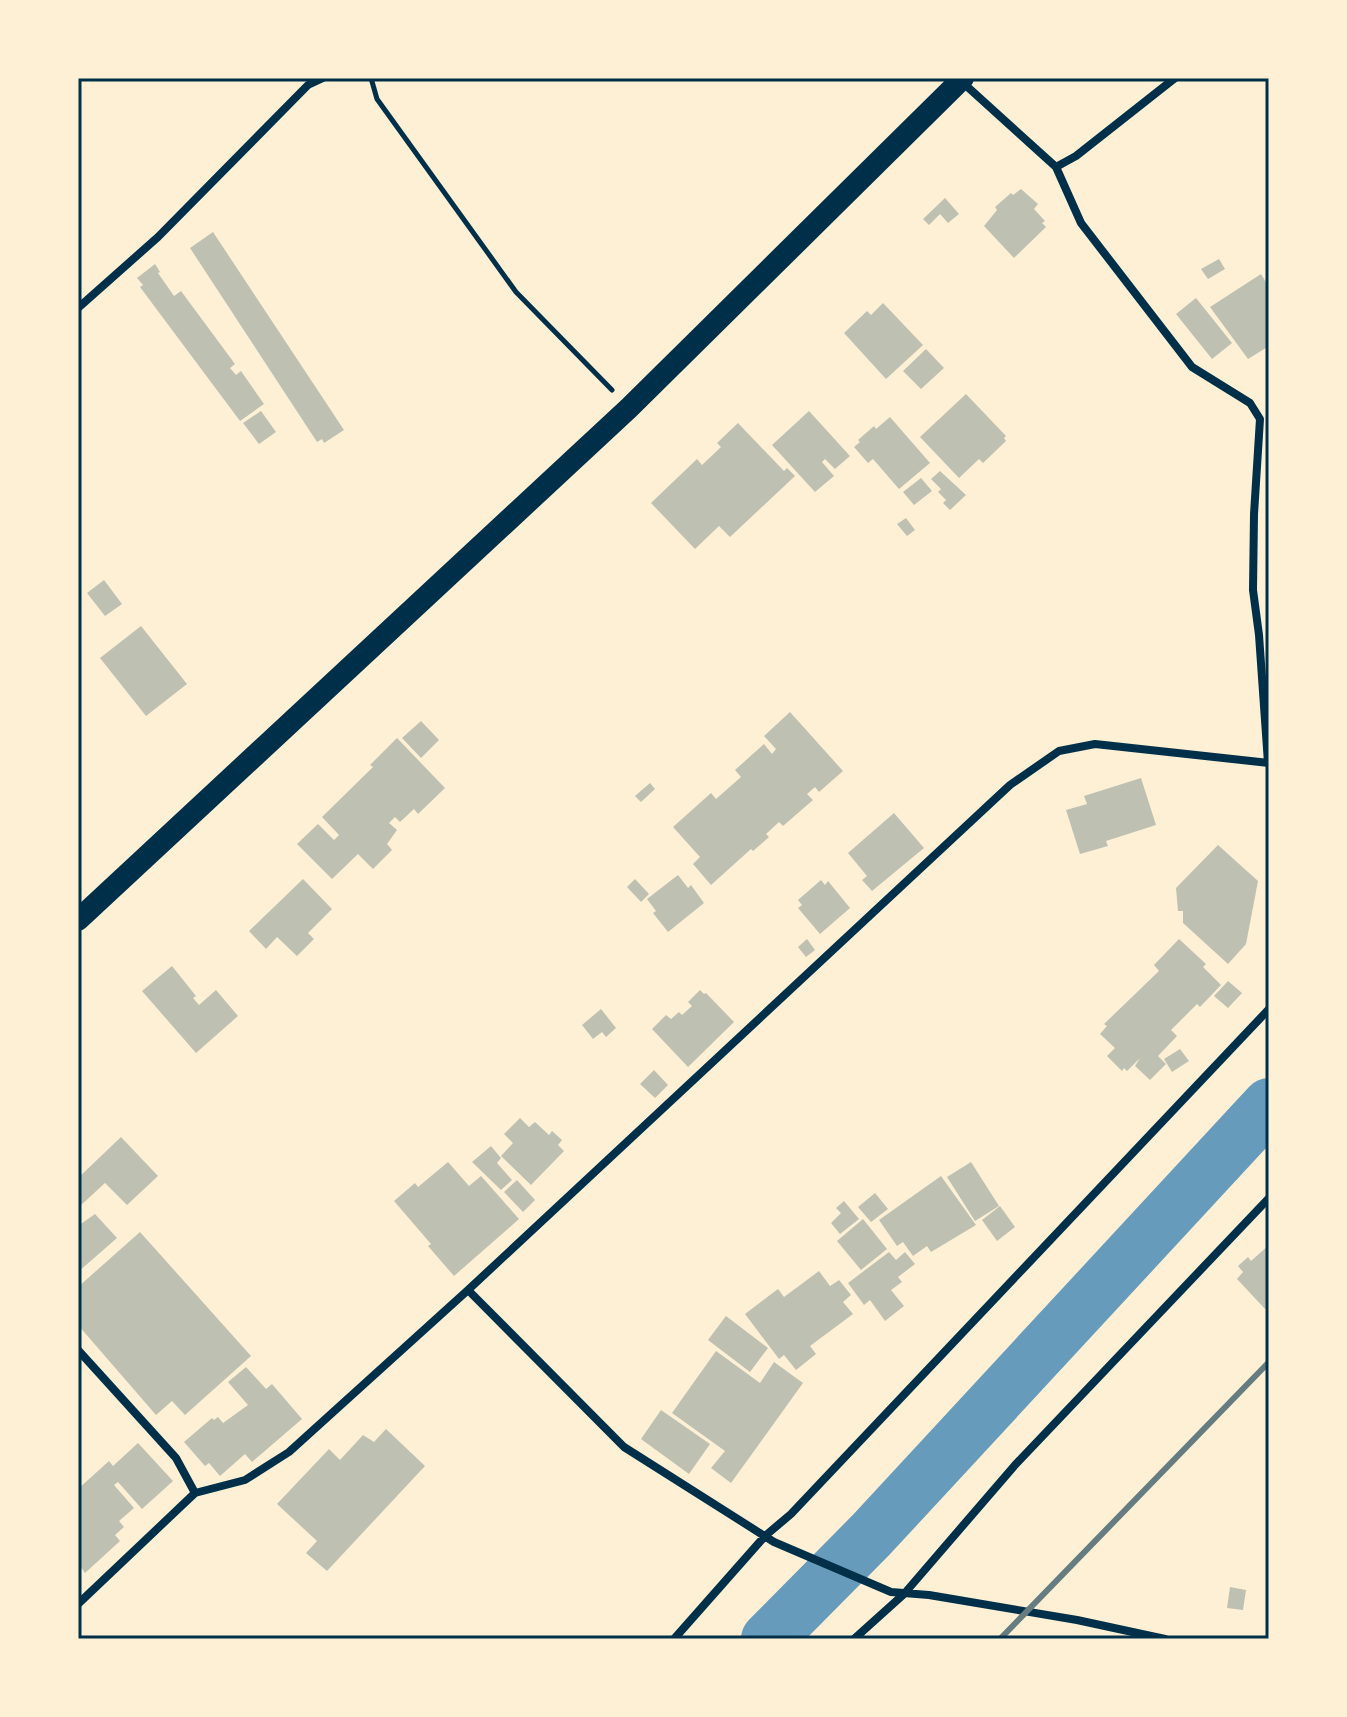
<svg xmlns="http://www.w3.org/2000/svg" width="1347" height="1717" viewBox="0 0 1347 1717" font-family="Roboto,sans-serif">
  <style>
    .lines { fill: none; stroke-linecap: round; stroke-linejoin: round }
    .river { stroke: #669bbc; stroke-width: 54 }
    .building { fill: #bec0b2 }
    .path { stroke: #003049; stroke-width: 5 }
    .minor { stroke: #003049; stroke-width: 8 }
    .trunk { stroke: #003049; stroke-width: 22 }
    .rail { stroke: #657d81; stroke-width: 6 }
    .neatline { fill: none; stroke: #003049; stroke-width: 3 }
  </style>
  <rect width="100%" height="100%" fill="#fdf0d5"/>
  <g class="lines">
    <path class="river" d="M 768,1639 L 871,1535 L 1269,1105"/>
  </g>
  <path class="building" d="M 1021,189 L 1038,204 L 1034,209 L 1045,221 L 1042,223 L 1046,227 L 1014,258 L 984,226 L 997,210 L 995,207 L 1011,193 L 1013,195 Z
    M 945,198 L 959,214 L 948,223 L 940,214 L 929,225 L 923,219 Z
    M 213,232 L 344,430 L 324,443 L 322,439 L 317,442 L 190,248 Z
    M 1219,259 L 1225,269 L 1208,279 L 1201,269 Z
    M 155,264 L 160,272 L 158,273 L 174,296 L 181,291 L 235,364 L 230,368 L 236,375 L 241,371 L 264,404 L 240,421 L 140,287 L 143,285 L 137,278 Z
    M 1261,274 L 1269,287 L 1269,346 L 1248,359 L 1210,307 Z
    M 1196,298 L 1232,343 L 1212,359 L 1176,314 Z
    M 883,303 L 923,345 L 886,379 L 844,333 L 867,311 L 871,315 Z
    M 926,349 L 944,368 L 921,389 L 903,371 Z
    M 966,394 L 1006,436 L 1004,438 L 1006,441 L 983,463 L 979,459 L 959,478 L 920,437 Z
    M 261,411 L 276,432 L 259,444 L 243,423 Z
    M 809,411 L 850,456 L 835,469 L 825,459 L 822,462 L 834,476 L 815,492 L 772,445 Z
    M 890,417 L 930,463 L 899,489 L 873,459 L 868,463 L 854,447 L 860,442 L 858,440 L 874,426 L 876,429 Z
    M 738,423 L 784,471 L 787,468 L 795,476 L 730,537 L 719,526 L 695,549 L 651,503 L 697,459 L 702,465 L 721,447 L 717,443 Z
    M 940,471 L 966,495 L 950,510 L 943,503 L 946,500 L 938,492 L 941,489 L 931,479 Z
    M 921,478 L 932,491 L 914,505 L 903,492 Z
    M 906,518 L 915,530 L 907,536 L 897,524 Z
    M 104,580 L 122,604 L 105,616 L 87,593 Z
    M 141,626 L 187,684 L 146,716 L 100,658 Z
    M 790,712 L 843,771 L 819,792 L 815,787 L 807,794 L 813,800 L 783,826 L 779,822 L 766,834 L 769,837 L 753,851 L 751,849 L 711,885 L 693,864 L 700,857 L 673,827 L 711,793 L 716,799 L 741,777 L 735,770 L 764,744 L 772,754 L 776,749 L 764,736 Z
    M 421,721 L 439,740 L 421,758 L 402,738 Z
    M 397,738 L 445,788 L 418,814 L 414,809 L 400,822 L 395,817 L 389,823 L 397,830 L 387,844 L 392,850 L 373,869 L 358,854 L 332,879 L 297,844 L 318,824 L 334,840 L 339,835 L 322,817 L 373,767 L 370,765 Z
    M 1141,778 L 1156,825 L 1106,841 L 1108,846 L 1080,854 L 1066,810 L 1087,804 L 1084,796 Z
    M 650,783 L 655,789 L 641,802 L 635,796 Z
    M 894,813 L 924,848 L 872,891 L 862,880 L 867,876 L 848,853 Z
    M 1218,845 L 1258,881 L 1246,944 L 1228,964 L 1183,923 L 1183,911 L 1178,911 L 1176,888 Z
    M 678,875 L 688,888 L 691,885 L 704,903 L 668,932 L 653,913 L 656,911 L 647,899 Z
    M 303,879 L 332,909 L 308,933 L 314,939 L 297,956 L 277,937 L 266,949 L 249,931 Z
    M 635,879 L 649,894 L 641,902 L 627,887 Z
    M 821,880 L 825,885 L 828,881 L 850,908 L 820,934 L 798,908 L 802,905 L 798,900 Z
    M 807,939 L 815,950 L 806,957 L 798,947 Z
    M 1179,939 L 1206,964 L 1203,967 L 1221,985 L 1200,1007 L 1197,1004 L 1171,1030 L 1177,1036 L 1158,1056 L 1166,1064 L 1150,1080 L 1135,1066 L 1140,1058 L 1127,1071 L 1124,1068 L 1122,1071 L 1107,1056 L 1115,1048 L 1100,1034 L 1107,1026 L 1104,1024 L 1159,971 L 1154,965 Z
    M 172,966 L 196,996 L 193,998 L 199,1005 L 216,990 L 238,1016 L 196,1053 L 142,991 Z
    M 1228,981 L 1242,993 L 1228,1008 L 1214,996 Z
    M 700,990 L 704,994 L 706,993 L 734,1022 L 688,1067 L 652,1029 L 666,1015 L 671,1019 L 679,1012 L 682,1015 L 692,1006 L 688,1002 Z
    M 601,1009 L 616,1028 L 606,1037 L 602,1032 L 593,1039 L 582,1025 Z
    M 1180,1049 L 1189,1061 L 1172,1072 L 1164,1059 Z
    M 654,1070 L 668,1085 L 655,1098 L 640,1084 Z
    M 520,1118 L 529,1127 L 535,1122 L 549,1135 L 552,1131 L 562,1140 L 558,1145 L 564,1151 L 531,1185 L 501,1156 L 513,1143 L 504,1134 Z
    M 121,1137 L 158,1176 L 127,1205 L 105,1183 L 80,1206 L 78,1178 Z
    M 491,1146 L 501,1158 L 497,1163 L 512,1180 L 501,1190 L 472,1162 Z
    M 448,1162 L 469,1186 L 481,1176 L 519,1219 L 454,1276 L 428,1246 L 431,1244 L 394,1201 L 415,1183 L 418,1187 Z
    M 971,1162 L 999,1206 L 975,1221 L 947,1177 Z
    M 941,1176 L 976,1225 L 931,1252 L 927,1246 L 913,1256 L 903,1242 L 897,1246 L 879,1220 Z
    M 517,1180 L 535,1200 L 523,1212 L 504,1192 Z
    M 875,1193 L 888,1209 L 871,1222 L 858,1207 Z
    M 844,1201 L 859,1219 L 840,1234 L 831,1223 L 841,1213 L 836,1208 Z
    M 1000,1206 L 1015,1227 L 997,1241 L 982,1220 Z
    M 95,1214 L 117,1238 L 78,1272 L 78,1226 Z
    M 863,1219 L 887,1249 L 861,1270 L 837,1241 Z
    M 140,1232 L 251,1356 L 185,1415 L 172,1401 L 156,1415 L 78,1325 L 78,1287 Z
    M 1269,1245 L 1269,1305 L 1265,1309 L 1237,1279 L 1243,1272 L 1238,1266 L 1248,1257 L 1251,1261 Z
    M 889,1252 L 896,1260 L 905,1252 L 915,1264 L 898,1277 L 902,1282 L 891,1290 L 904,1306 L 885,1321 L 870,1300 L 864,1305 L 848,1283 Z
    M 819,1271 L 830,1286 L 839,1280 L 851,1295 L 843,1302 L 853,1314 L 810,1346 L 816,1354 L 796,1370 L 784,1355 L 779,1359 L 745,1314 L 778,1289 L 784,1297 Z
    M 726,1316 L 768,1348 L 750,1372 L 708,1340 Z
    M 716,1351 L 760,1383 L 774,1362 L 803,1383 L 731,1483 L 711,1468 L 725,1451 L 672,1413 Z
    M 246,1367 L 266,1389 L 272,1384 L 302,1419 L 252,1462 L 245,1454 L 220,1476 L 209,1463 L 205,1466 L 184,1442 L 212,1418 L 214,1420 L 218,1417 L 223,1423 L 248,1405 L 228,1382 Z
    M 661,1410 L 710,1444 L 689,1474 L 641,1439 Z
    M 386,1429 L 425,1466 L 327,1571 L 306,1553 L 317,1541 L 277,1504 L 329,1449 L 340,1460 L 363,1435 L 374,1442 Z
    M 138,1443 L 173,1481 L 142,1509 L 118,1482 L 114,1485 L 134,1508 L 119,1521 L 124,1527 L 115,1535 L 120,1541 L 85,1573 L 78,1563 L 78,1489 L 109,1461 L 113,1466 Z
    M 1230,1587 L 1246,1590 L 1243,1610 L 1227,1608 Z"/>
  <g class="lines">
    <path class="path" d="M 371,78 L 377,99 L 516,292 L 612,390"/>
    <path class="minor" d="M 961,81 L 1056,167 L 1076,156 L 1175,78
      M 1056,167 L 1081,223 L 1192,367 L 1250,403 L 1260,419 L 1254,514 L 1253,590 L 1259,635 L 1268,763
      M 78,308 L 158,237 L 308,85 L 323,78
      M 468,1290 L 624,1447 L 774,1542 L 891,1592 L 929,1595 L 1077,1620 L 1165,1639
      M 78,1350 L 176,1458 L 195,1493
      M 78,1604 L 195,1493 L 245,1480 L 289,1452 L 468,1290 L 1010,785 L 1059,751 L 1095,744 L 1269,763
      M 674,1639 L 765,1536 L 791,1514 L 1269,1009
      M 854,1639 L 904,1594 L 1015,1465 L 1269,1198"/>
    <path class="trunk" d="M 78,920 L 629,408 L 963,78"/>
    <path class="rail" d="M 1000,1639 L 1269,1362"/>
  </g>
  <rect width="1347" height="1717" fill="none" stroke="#fdf0d5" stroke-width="160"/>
  <rect x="80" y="80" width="1187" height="1557" class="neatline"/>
</svg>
